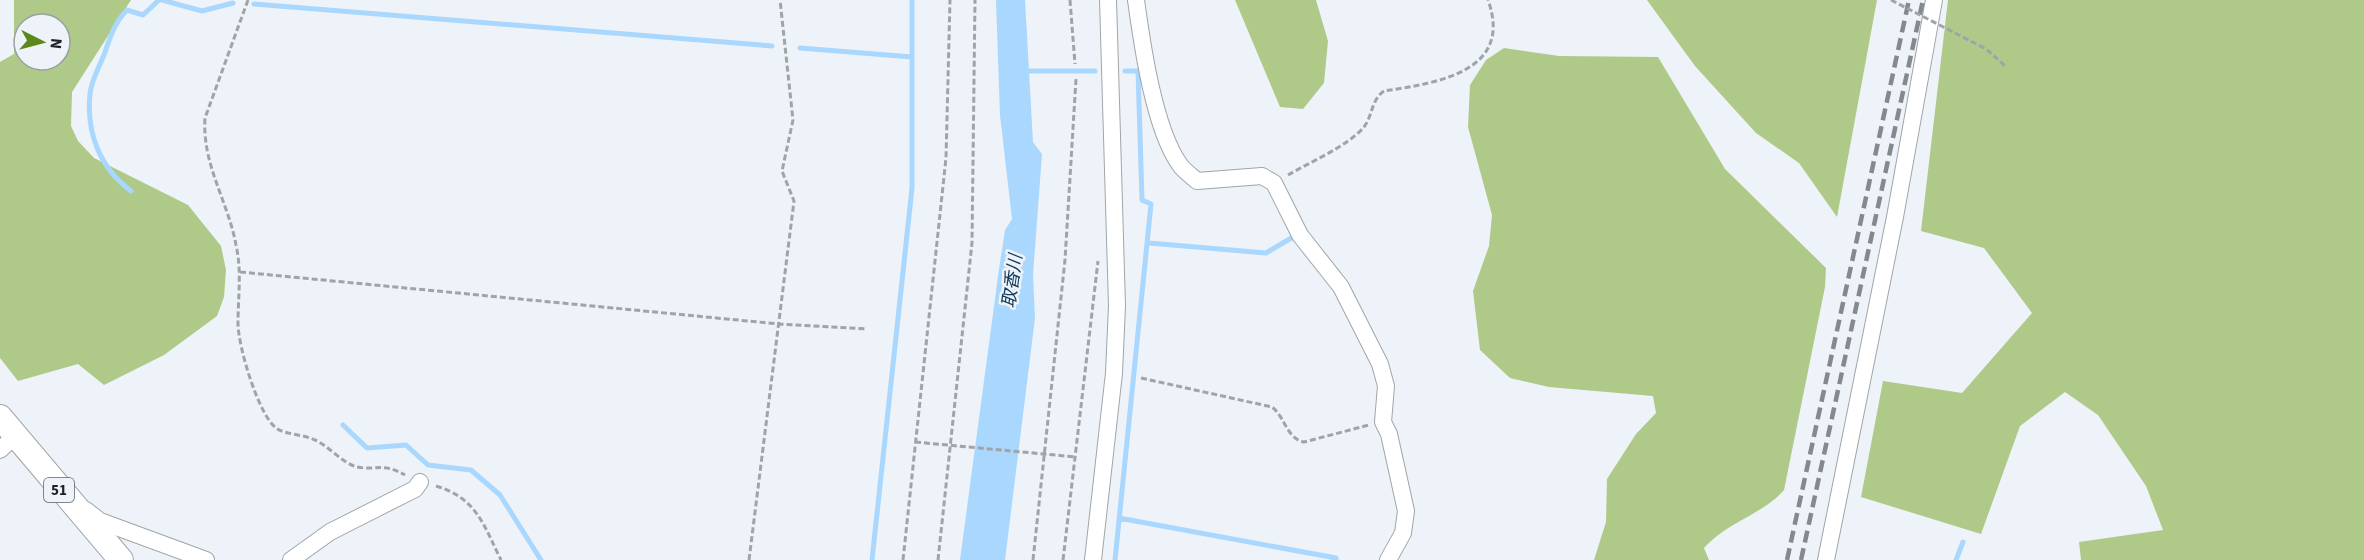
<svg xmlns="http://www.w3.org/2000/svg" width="2364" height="560" viewBox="0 0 2364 560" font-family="'Source Sans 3','Noto Sans JP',sans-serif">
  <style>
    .forest { fill: #aec988; fill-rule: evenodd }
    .water { fill: #aad7fe }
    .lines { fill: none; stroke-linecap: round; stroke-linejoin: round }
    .stream { stroke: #aad7fe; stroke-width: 5 }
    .minor-casing { stroke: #9fa5a9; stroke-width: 18 }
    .highway-casing { stroke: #9fa5a9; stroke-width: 26 }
    .path { stroke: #9fa4a8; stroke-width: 3; stroke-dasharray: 6 3; stroke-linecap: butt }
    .minor { stroke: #fff; stroke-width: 16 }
    .highway { stroke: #fff; stroke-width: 24 }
    .rail { stroke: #85898d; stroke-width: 4.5; stroke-dasharray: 12 6; stroke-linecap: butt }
    .path-bridge { stroke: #9fa4a8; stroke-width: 3; stroke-dasharray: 6 3; stroke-linecap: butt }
    .labels { text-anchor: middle; stroke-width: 5; stroke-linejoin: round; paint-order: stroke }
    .shield { fill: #edf3f8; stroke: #5e6164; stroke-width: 1.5 }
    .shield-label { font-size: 15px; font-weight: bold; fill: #202224 }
    .water-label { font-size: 18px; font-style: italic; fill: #0f3959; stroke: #edf3f8 }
  </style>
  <rect width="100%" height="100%" fill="#edf3f8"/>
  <path class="forest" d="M 14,0 L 131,0 L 72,92 L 71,126 L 78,141 L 94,158 L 188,205 L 221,246 L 226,270 L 224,297 L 217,316 L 164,355 L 104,385 L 78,364 L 18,381 L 0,358 L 0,62 L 14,54 ZM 24,24 L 60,24 L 60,60 L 24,60 Z
    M 1235,0 L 1316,0 L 1328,41 L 1324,83 L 1303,109 L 1280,107 Z
    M 1647,0 L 1877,0 L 1837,217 L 1799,163 L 1756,133 L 1695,66 Z
    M 1948,0 L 2364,0 L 2364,560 L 2081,560 L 2079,542 L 2163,530 L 2146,486 L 2098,415 L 2065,392 L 2020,426 L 1981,534 L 1861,497 L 1883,381 L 1962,393 L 2032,313 L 1984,248 L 1921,231 Z
    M 1504,48 L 1559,56 L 1658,57 L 1725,169 L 1826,268 L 1825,287 L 1784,490 C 1762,515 1727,522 1704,548 L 1709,560 L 1594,560 L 1606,522 L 1607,479 L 1636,434 L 1656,413 L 1653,396 L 1549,387 L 1510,378 L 1480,350 L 1473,291 L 1489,246 L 1492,215 L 1468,127 L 1470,85 L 1486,60 Z"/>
  <path class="water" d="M 996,0 L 1025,0 L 1033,142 L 1042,154 L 1033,275 L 1035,318 L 1005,560 L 960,560 L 999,269 L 1005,230 L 1012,219 L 1000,115 Z"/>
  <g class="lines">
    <path class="stream" d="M 162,0 L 202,11 L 233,3
      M 254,4 L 772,46
      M 800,48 L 912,57
      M 1022,71 L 1095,71
      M 131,191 C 100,168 86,133 90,94 C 91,81 99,67 104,55 C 110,38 114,23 127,10 L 143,15 L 159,0
      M 1149,243 L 1266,253 L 1293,237
      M 343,425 L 367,448 L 406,445 L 428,465 L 471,470 L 500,495 L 541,560
      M 1119,518 L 1336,558 L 1336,560
      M 872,560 L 912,188 L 912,0
      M 1115,560 L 1151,204 L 1142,200 L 1138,71 L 1125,71
      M 1956,560 L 1963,542"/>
    <defs>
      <path id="minor" d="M 1136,0 C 1142,44 1154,129 1180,165 C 1184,171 1192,176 1197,181 L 1262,176 L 1274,183 L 1300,235 L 1341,287 L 1380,364 L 1386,386 L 1383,422 L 1389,434 L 1406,511 L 1403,533 L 1388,560
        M 0,450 L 15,436
        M 86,510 L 100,521 L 206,560
        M 291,560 L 330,532 L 415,489 L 420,482
        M 1093,560 L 1114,373 L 1117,306 L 1108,0
        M 1826,560 L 1895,217 L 1934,0"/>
      <path id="highway" d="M 0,417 L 121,560"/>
    </defs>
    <use href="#minor" class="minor-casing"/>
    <use href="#highway" class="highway-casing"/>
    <path class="path" d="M 248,0 L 205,118 C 202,165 228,201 236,245 C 242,272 238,296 238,323 C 238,346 258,414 276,428 C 286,435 303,434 315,440 C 329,446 342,463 357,467 C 378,471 382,462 405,475
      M 1070,0 L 1075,64
      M 1288,175 C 1310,162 1348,146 1364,127 C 1373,115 1371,100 1384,91 C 1437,83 1514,72 1488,0
      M 240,272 L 779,324 L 867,329
      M 1141,378 L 1272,407 C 1285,417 1287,439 1304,442 L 1369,425
      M 915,442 L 1076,457
      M 436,486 C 477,498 484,526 501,560
      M 749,560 L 794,201 L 782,171 L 793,120 L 780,0
      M 903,560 L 946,158 L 950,0
      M 938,560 L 972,243 L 975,0
      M 1033,560 L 1065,260 L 1076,79
      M 1063,560 L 1098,261"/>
    <use href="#minor" class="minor"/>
    <use href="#highway" class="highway"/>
    <path class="rail" d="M 1787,560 L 1909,0
      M 1801,560 L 1923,0"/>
    <path class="path-bridge" d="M 1891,0 L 1986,49 L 2005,66"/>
  </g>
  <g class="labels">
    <rect class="shield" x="44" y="478" width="30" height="24" rx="4.5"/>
    <g class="shield-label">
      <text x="59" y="495">51</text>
    </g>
    <g class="water-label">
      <text transform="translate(1012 281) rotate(-82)" y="6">取香川</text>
    </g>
  </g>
  <g transform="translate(42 42) rotate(96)"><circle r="28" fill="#edf3f8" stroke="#9b9fa3" stroke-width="1.5"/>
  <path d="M0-4.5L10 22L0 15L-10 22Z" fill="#5a881a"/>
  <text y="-9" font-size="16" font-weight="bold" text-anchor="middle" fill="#202224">N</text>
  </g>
</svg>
